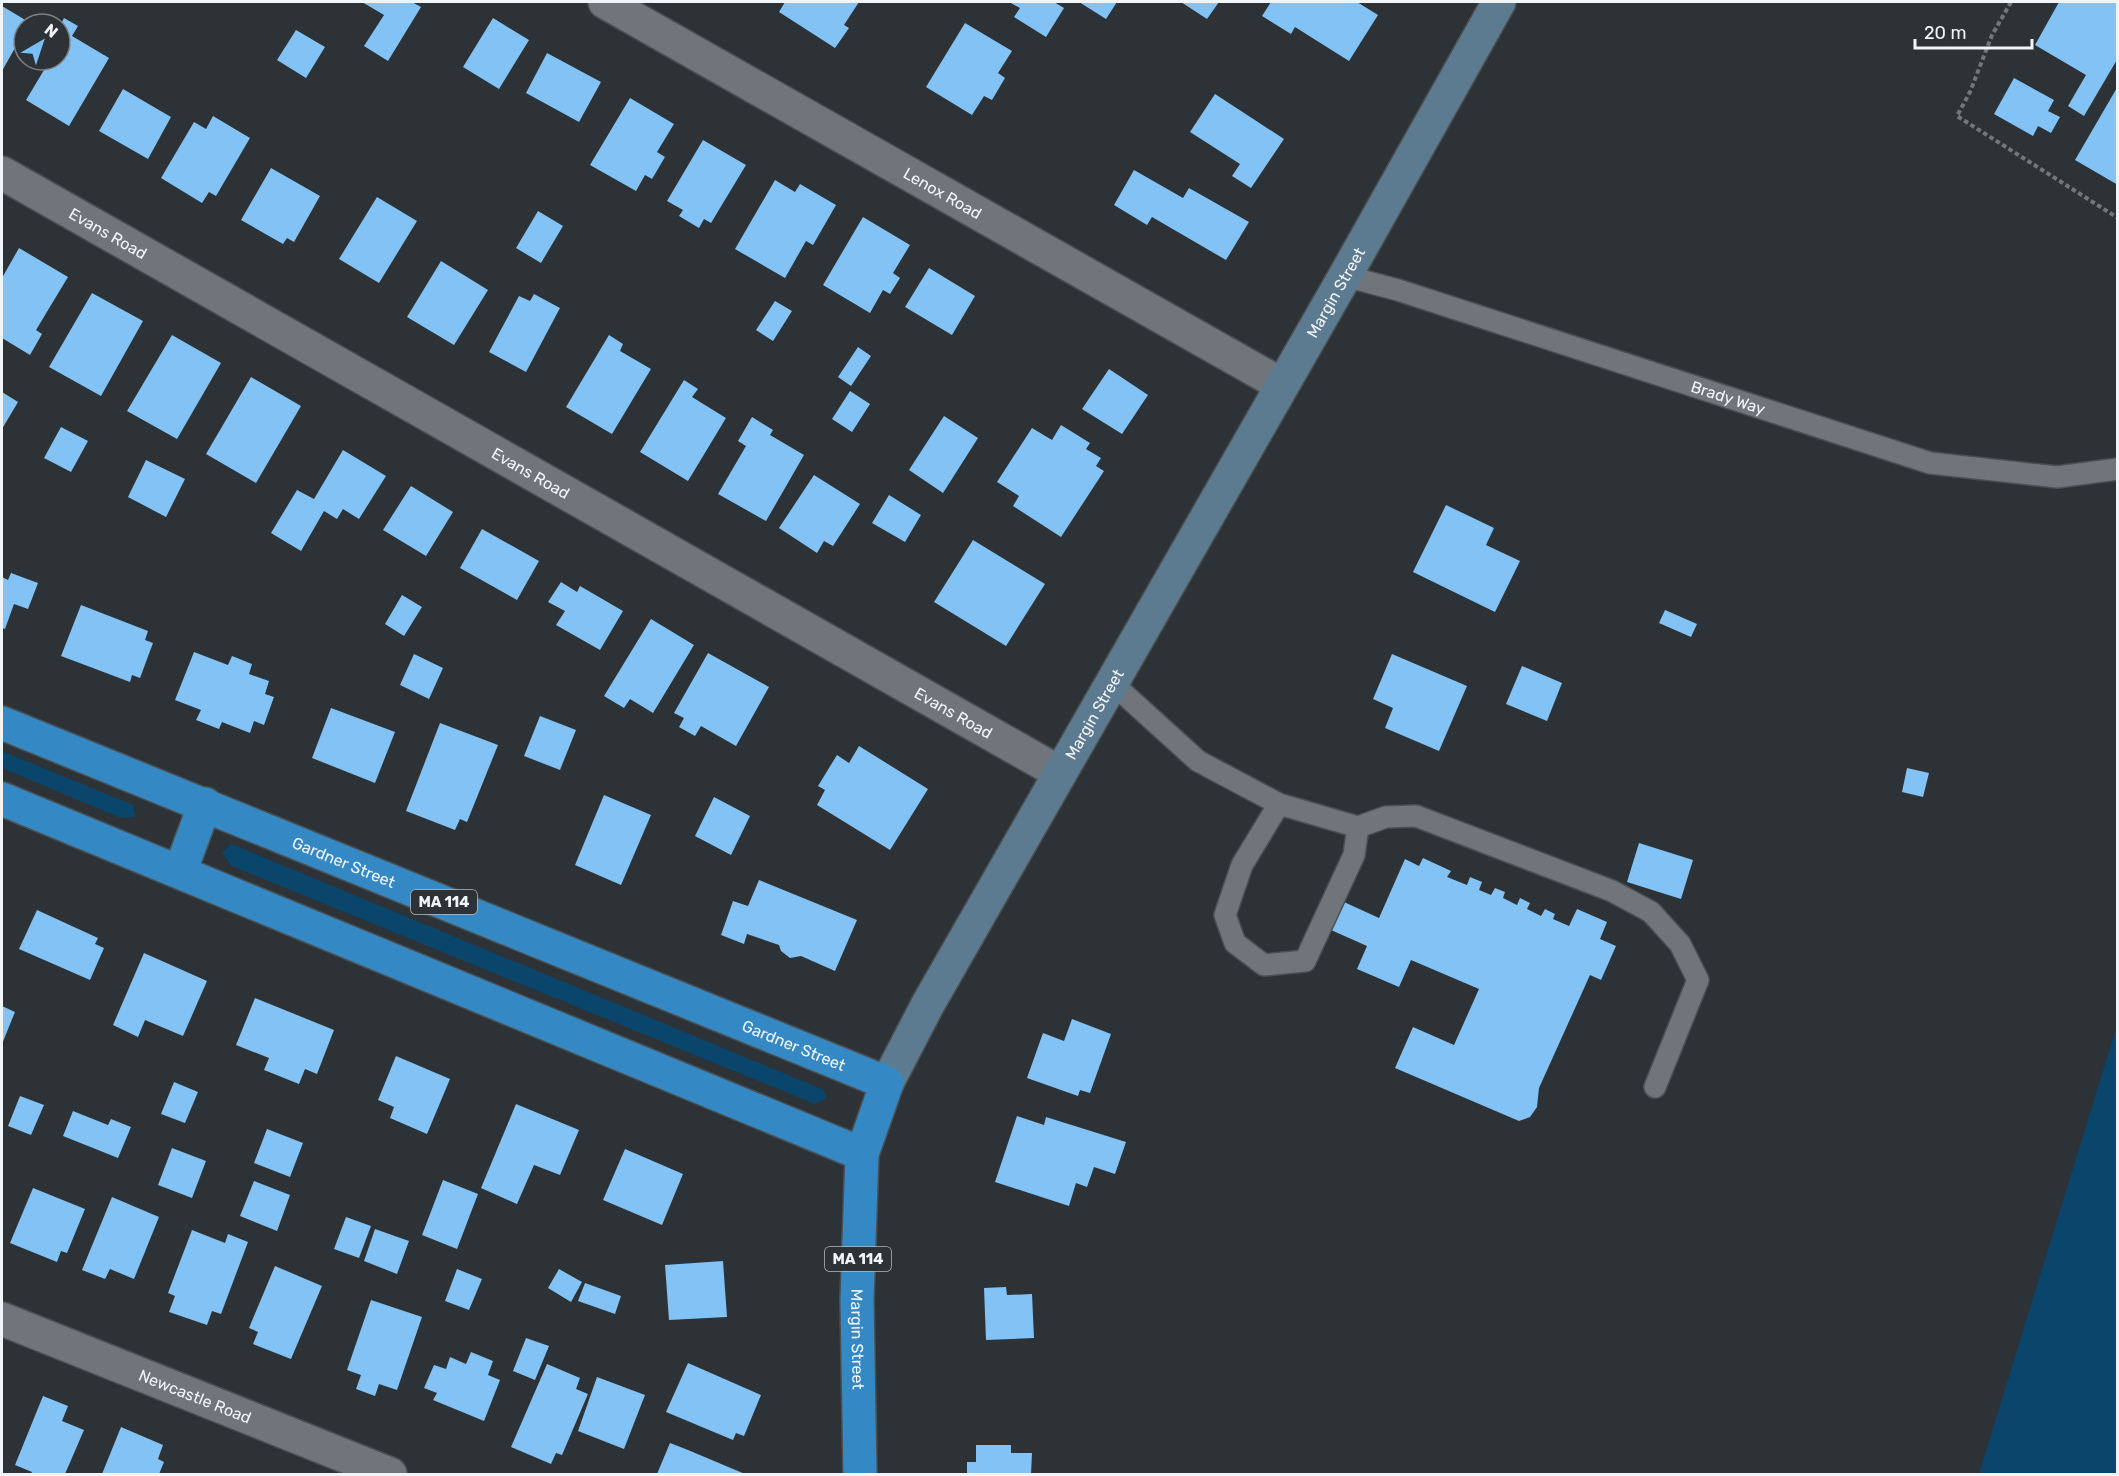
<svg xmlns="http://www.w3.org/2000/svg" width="2119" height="1476" viewBox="0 0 2119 1476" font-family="Rubik,sans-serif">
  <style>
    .green { fill: #0a466c }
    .building { fill: #83c2f4 }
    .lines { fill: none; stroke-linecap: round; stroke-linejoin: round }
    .lane-casing { stroke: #4a4f52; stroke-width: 24 }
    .street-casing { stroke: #4a4f52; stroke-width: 36 }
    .secondary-casing { stroke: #4a4f52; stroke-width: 36 }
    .highway-casing { stroke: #4a4f52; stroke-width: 36 }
    .path { stroke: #72777a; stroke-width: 4; stroke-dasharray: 4.5 3; stroke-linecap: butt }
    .lane { stroke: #6f757a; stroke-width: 21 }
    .street { stroke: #6f757a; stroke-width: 33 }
    .secondary { stroke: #5d7b90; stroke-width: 33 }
    .highway { stroke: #3489c4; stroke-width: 33 }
    .labels { text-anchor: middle; stroke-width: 6; stroke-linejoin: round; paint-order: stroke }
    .shield { fill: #2d3236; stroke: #b7babe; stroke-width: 1.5 }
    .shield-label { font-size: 15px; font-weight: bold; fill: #f2f5f8 }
    .street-label { font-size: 16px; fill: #f2f5f8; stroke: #2d3236 }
  </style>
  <rect width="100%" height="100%" fill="#2d3236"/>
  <path class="green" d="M 2,751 L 133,805 L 135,817 L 121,818 L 2,768 Z
    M 231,844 L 805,1082 L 823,1090 L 827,1098 L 815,1104 L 232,866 L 222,853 Z
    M 2116,1029 L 2117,1474 L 1979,1474 Z"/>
  <path class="building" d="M 362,2 L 412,2 L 421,7 L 388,61 L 364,46 L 384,15 Z
    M 785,2 L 859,2 L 844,25 L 849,28 L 835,48 L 779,12 Z
    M 1009,2 L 1054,2 L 1064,8 L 1046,37 L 1014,17 L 1020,8 Z
    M 1079,2 L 1117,2 L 1106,19 Z
    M 1181,2 L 1219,2 L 1207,19 Z
    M 1271,2 L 1357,2 L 1378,15 L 1349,61 L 1295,27 L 1291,34 L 1262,16 Z
    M 2059,2 L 2118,2 L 2118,58 L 2084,116 L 2068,106 L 2086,75 L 2035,45 Z
    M 2,6 L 32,24 L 24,24 L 24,32 L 2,71 Z
    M 64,18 L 78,26 L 72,36 L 109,58 L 69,126 L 26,100 L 50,60 L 60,60 L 60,42 L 63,36 L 60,34 L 60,26 Z
    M 493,18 L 529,40 L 499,89 L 463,67 Z
    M 965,23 L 1012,51 L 998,73 L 1005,78 L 992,100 L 984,96 L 972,115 L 926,87 Z
    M 296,30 L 325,47 L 306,78 L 277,60 Z
    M 547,53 L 601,82 L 579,122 L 526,93 Z
    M 2014,78 L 2054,100 L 2048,111 L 2060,117 L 2051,133 L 2038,126 L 2033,136 L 1994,114 Z
    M 2118,86 L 2118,185 L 2075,160 Z
    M 123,89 L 171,117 L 148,159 L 99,131 Z
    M 1215,94 L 1284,139 L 1251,188 L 1232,176 L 1240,164 L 1190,132 Z
    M 630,98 L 674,124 L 657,152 L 665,157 L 652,179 L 645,175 L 636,191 L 590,165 Z
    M 213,116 L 250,138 L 216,196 L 209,192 L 202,203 L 161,178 L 194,122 L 206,129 Z
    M 703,140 L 746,165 L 711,223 L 704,219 L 699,228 L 679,216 L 683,210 L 667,201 Z
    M 271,168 L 320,196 L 294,242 L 287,238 L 283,244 L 241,220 Z
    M 1134,170 L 1183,198 L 1189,188 L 1249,222 L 1226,260 L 1152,217 L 1147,225 L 1114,205 Z
    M 775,180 L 795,192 L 800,184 L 836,205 L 813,245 L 806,241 L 785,278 L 735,249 Z
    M 377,197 L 417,221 L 379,283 L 339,259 Z
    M 538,211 L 563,226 L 541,263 L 516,248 Z
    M 863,217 L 910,245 L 893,273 L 900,278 L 890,294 L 883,290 L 870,313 L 823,285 Z
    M 19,248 L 68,277 L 36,330 L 42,334 L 30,355 L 2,338 L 2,278 Z
    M 441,261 L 488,290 L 454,345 L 407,317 Z
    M 929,268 L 975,296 L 952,335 L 905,307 Z
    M 92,293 L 143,321 L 101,396 L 49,367 Z
    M 534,294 L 560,308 L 526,372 L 489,352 L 519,296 L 530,301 Z
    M 775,301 L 792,311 L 773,341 L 756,330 Z
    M 172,335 L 221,363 L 177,439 L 127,411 Z
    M 609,335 L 623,344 L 620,351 L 651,369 L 612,434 L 566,407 Z
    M 858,347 L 871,356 L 851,386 L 838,377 Z
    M 1109,369 L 1148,395 L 1122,434 L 1082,409 Z
    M 251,377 L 301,406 L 256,483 L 206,454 Z
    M 684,380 L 698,389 L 692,397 L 726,418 L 688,481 L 640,452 Z
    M 850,391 L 870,404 L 852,432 L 832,419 Z
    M 2,392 L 18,402 L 2,429 Z
    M 944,416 L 978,438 L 943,493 L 909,470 Z
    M 752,417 L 773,430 L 770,435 L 804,455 L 766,521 L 718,494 L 746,446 L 738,441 Z
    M 1061,425 L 1090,443 L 1086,449 L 1101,458 L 1096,466 L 1104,471 L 1061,537 L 1013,506 L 1019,496 L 997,482 L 1032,428 L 1052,440 Z
    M 61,427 L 88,441 L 71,472 L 44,458 Z
    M 343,450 L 386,476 L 359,519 L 343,509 L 337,519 L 324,511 L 301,551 L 271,533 L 297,490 L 314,499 Z
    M 146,460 L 185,479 L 166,517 L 128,497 Z
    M 814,475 L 860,504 L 833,546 L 824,541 L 817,553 L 779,528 Z
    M 411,486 L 453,512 L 426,556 L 383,530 Z
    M 889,495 L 921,515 L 905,542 L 872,523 Z
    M 1446,505 L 1494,528 L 1486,545 L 1520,561 L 1495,612 L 1413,572 Z
    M 482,529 L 539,561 L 517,600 L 460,568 Z
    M 973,540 L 1045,584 L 1006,646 L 934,602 Z
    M 11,573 L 38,583 L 28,609 L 14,604 L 5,629 L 2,628 L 2,577 L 8,580 Z
    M 561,582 L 577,592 L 580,586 L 623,611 L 600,650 L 556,625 L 565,611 L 548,602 Z
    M 402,595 L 422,607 L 404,636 L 385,624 Z
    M 81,605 L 148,631 L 145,640 L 153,643 L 140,678 L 132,675 L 130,682 L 61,656 Z
    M 1665,610 L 1697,624 L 1691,637 L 1659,623 Z
    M 651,619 L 694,645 L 653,713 L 630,699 L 624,708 L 604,696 Z
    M 194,652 L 228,665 L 232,656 L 252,664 L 249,674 L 269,681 L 265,694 L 274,697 L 264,725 L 254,721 L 250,733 L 222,722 L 219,729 L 196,720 L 201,710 L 175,700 Z
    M 708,653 L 769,687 L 736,746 L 701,726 L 695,736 L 679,727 L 684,718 L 674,713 Z
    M 414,654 L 443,668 L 429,699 L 400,685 Z
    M 1392,654 L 1467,686 L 1439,751 L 1385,728 L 1393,708 L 1373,699 Z
    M 1522,666 L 1562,683 L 1547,721 L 1506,704 Z
    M 331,708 L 395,732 L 375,783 L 312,758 Z
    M 540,716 L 576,730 L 560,770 L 524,756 Z
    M 440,723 L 498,745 L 467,822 L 460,819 L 455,830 L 406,811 Z
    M 859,746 L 928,789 L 890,850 L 817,805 L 825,790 L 818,786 L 837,755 L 849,763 Z
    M 1907,768 L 1929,773 L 1923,797 L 1902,792 Z
    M 604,795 L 651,815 L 621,885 L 575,865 Z
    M 714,797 L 750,816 L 731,855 L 695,836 Z
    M 1639,843 L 1693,860 L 1681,899 L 1627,882 Z
    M 1423,858 L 1451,871 L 1447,877 L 1467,885 L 1470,877 L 1482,882 L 1479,890 L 1491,895 L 1495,888 L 1505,892 L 1503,898 L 1517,905 L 1520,898 L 1530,903 L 1527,909 L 1541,916 L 1545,909 L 1555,914 L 1553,919 L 1569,926 L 1577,909 L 1607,922 L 1600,939 L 1616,946 L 1601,980 L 1590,975 L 1539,1088 L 1537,1107 L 1530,1117 L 1519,1121 L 1395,1068 L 1413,1027 L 1454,1045 L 1479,989 L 1411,960 L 1399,987 L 1357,969 L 1367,946 L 1331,930 L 1344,902 L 1379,918 L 1405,859 L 1419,866 Z
    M 759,880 L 857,920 L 835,971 L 801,956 L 790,958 L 781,951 L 779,945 L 747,934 L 744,944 L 721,935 L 733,901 L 748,906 Z
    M 37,910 L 98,938 L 95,944 L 104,948 L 90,980 L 19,949 Z
    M 144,953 L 207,981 L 183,1036 L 145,1020 L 138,1037 L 113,1025 Z
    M 255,998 L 334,1030 L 317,1074 L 305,1069 L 299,1084 L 264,1070 L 269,1058 L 236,1045 Z
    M 2,1006 L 15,1012 L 2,1044 Z
    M 1072,1019 L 1111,1034 L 1090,1093 L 1080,1090 L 1078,1096 L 1027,1078 L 1043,1033 L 1064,1041 Z
    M 396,1056 L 450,1079 L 427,1134 L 390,1118 L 394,1107 L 378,1100 Z
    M 174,1082 L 198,1092 L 185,1123 L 161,1114 Z
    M 20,1096 L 44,1105 L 31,1135 L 8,1126 Z
    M 516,1104 L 579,1130 L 560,1175 L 534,1165 L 517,1204 L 481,1188 Z
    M 73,1111 L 108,1125 L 111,1119 L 131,1127 L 118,1158 L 63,1136 Z
    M 1017,1116 L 1044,1125 L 1046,1117 L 1126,1142 L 1115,1174 L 1094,1167 L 1087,1187 L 1076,1183 L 1069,1206 L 995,1182 Z
    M 267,1129 L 303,1143 L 290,1177 L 254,1163 Z
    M 172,1148 L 206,1161 L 192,1198 L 158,1185 Z
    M 625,1149 L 683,1174 L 662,1225 L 603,1200 Z
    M 443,1180 L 478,1194 L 457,1249 L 422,1235 Z
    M 254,1181 L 290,1195 L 277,1231 L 240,1216 Z
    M 33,1188 L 85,1209 L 67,1253 L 61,1251 L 57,1262 L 10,1243 Z
    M 112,1197 L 159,1217 L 134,1279 L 110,1269 L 105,1279 L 82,1270 Z
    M 346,1217 L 371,1226 L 359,1258 L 334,1249 Z
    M 375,1229 L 409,1241 L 397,1274 L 364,1261 Z
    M 192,1230 L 225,1243 L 228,1234 L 248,1242 L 221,1314 L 212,1311 L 207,1325 L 169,1312 L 175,1296 L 168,1293 Z
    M 723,1261 L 727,1317 L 669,1320 L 665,1265 Z
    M 275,1266 L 322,1286 L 291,1359 L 253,1344 L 258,1332 L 249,1328 Z
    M 457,1269 L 482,1279 L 469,1310 L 445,1301 Z
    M 559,1269 L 582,1282 L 571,1302 L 548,1288 Z
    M 585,1283 L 621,1296 L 615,1314 L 578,1301 Z
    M 1006,1287 L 1007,1295 L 1032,1294 L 1034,1338 L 986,1340 L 984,1288 Z
    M 371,1300 L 422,1317 L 397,1390 L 379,1384 L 375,1396 L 356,1389 L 361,1375 L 347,1370 Z
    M 526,1338 L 549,1346 L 535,1380 L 513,1371 Z
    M 471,1352 L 493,1361 L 488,1375 L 500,1380 L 484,1421 L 433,1400 L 437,1393 L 424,1388 L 434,1365 L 446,1369 L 450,1357 L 466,1364 Z
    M 688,1363 L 761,1395 L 744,1436 L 736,1433 L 733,1440 L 666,1412 Z
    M 547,1364 L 580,1378 L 576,1389 L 588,1394 L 562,1455 L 556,1453 L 551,1464 L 511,1447 Z
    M 597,1377 L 645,1395 L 624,1449 L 578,1431 Z
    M 43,1396 L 68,1406 L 62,1421 L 84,1430 L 65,1474 L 31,1474 L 32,1472 L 15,1465 Z
    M 121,1427 L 163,1445 L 158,1459 L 164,1462 L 159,1474 L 102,1474 Z
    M 670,1443 L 688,1450 L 745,1474 L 657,1474 Z
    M 976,1445 L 1011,1445 L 1011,1453 L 1032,1453 L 1031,1474 L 967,1474 L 967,1462 L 976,1462 Z"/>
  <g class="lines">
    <defs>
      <g id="lane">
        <path id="s1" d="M 1345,276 L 1398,290 L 1930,463 L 2057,477 L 2118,469"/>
        <path d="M 1112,683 L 1198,761 L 1279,804 L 1358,827 L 1386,817 L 1416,816 L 1612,891 L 1651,912 L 1680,944 L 1698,980 L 1655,1087"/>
        <path d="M 1279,804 L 1242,865 L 1225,915 L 1235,943 L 1264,965 L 1305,961 L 1354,855 L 1358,827"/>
      </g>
      <g id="street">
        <path id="s2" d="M 605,2 L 1282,385"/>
        <path id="s3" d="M 2,173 L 1060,773"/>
        <path id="s4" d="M 2,1319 L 390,1474"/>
      </g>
      <g id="secondary">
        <path id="s5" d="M 887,1083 L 928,1004 L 1345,276 L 1499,2"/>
      </g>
      <g id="highway">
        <path id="s6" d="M 2,723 L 887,1083 L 862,1154 L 857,1300 L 860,1474"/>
        <path d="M 2,799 L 862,1154"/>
        <path d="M 180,872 L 205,804"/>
      </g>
    </defs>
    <use href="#lane" class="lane-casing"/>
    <use href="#street" class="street-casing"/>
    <use href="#secondary" class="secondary-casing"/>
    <use href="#highway" class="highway-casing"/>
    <path class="path" d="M 2011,2 L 1992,35 L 1970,92 L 1957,116 L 2118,218"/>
    <use href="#lane" class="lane"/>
    <use href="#street" class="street"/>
    <use href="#secondary" class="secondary"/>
    <use href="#highway" class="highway"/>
  </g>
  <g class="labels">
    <g class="shield">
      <rect x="411" y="890" width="66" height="24" rx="4.5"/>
      <rect x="825" y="1247" width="66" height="24" rx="4.5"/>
    </g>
    <g class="shield-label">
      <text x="444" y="907">MA 114</text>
      <text x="858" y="1264">MA 114</text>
    </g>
    <g class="street-label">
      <text dy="6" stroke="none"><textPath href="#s2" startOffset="388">Lenox Road</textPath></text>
      <text dy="6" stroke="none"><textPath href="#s3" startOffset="122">Evans Road</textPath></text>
      <text dy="6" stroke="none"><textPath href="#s5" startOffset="909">Margin Street</textPath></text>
      <text dy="6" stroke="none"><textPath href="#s1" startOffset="402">Brady Way</textPath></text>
      <text dy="6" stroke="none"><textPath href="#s3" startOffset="608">Evans Road</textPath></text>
      <text dy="6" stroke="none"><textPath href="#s3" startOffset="1094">Evans Road</textPath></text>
      <text dy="6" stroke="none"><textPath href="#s5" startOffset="423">Margin Street</textPath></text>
      <text dy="6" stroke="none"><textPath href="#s6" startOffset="369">Gardner Street</textPath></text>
      <text dy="6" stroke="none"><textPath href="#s6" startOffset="855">Gardner Street</textPath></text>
      <text dy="6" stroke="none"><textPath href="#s6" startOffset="1216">Margin Street</textPath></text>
      <text dy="6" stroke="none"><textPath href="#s4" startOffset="208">Newcastle Road</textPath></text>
    </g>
  </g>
  <rect width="2119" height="1476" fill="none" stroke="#f2f5f8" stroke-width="6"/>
  <g transform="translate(42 42) rotate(39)"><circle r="28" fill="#2d3236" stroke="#7c8084" stroke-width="1.5"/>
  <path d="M0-4.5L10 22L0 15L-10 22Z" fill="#77bff7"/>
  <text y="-9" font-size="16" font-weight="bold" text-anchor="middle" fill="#f2f5f8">N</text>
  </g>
  <path d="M1915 39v9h117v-9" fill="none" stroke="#f2f5f8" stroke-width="3"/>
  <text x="1924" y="39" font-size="18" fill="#f2f5f8" stroke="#2d3236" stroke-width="4.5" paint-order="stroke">20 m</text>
</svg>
